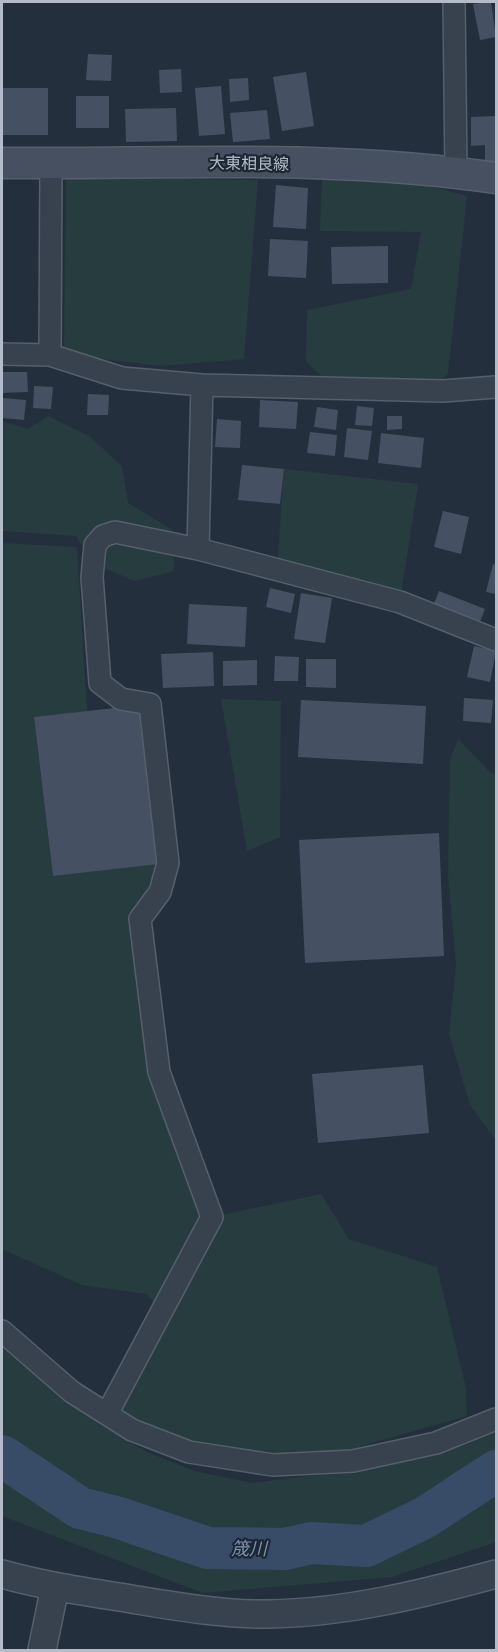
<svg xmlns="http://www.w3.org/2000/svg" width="498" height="1652" viewBox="0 0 498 1652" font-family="'Exo 2','Noto Sans JP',sans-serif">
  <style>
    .green { fill: #263c3f }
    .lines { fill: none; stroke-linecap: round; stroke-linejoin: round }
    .river { stroke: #394c67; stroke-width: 42 }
    .building { fill: #455162 }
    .minor-casing { stroke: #565f6c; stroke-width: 24 }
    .tertiary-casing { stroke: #565f6c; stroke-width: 30 }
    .secondary-casing { stroke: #565f6c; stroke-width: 33 }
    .minor { stroke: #38414e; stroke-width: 21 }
    .tertiary { stroke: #38414e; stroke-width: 27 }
    .secondary { stroke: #465061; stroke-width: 30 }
    .labels { text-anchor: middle; stroke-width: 4.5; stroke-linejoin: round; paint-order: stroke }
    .street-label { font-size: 16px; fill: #b4bcc9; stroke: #1d2633 }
    .water-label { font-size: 18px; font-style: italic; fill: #7c92b1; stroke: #1d2633 }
  </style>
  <rect width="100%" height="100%" fill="#242f3e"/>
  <path class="green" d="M 66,177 L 258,180 L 244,359 L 160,366 L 94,358 L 64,348 Z
    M 322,177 L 411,181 L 467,196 L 448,374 L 439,382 L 387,378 L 324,378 L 306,362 L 307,310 L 411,289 L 421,232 L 320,231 Z
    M 48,416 L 89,436 L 122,466 L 128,503 L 173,530 L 174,571 L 134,581 L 93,563 L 76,536 L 2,531 L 2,421 L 28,429 Z
    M 284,469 L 418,484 L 400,602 L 277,570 Z
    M 2,543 L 77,547 L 87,711 L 34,718 L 53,876 L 155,864 L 140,919 L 157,1059 L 212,1217 L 321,1194 L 349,1239 L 437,1267 L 466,1388 L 467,1416 L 361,1446 L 356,1450 L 302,1464 L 184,1449 L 126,1414 L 122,1405 L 165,1319 L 147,1294 L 82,1285 L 2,1249 Z
    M 221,699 L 281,701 L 280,837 L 247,851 Z
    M 458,739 L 491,773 L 496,774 L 496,1141 L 470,1105 L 449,1034 L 456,965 L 448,876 L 450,759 Z
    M 2,1348 L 98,1423 L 145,1451 L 194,1471 L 252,1483 L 378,1467 L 465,1432 L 496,1417 L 496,1542 L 392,1577 L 203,1593 L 2,1516 Z"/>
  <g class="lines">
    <path class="river" d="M 2,1456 L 80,1508 L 116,1517 L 208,1548 L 285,1549 L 311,1543 L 366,1546 L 424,1518 L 496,1471"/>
  </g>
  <path class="building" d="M 486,2 L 491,2 L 496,37 L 480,40 L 473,4 Z
    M 88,54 L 112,55 L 111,81 L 86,80 Z
    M 181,69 L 182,92 L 160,93 L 159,70 Z
    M 306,72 L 314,126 L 282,131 L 273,77 Z
    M 248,78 L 249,100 L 230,102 L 229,79 Z
    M 221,86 L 225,134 L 199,136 L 195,88 Z
    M 2,88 L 48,88 L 48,135 L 2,135 Z
    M 76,96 L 109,96 L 109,128 L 76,128 Z
    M 176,108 L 177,141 L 126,142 L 125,109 Z
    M 267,110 L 270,139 L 233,142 L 230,113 Z
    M 496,116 L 496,162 L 485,162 L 485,145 L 471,146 L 471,117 Z
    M 276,185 L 308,188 L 306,229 L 273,227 Z
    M 270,239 L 308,241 L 306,278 L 268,276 Z
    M 388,246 L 388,283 L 332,284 L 331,247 Z
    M 2,372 L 27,372 L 28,392 L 2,393 Z
    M 34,386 L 53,387 L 51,409 L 33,408 Z
    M 88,394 L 109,395 L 108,415 L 87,415 Z
    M 3,398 L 26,400 L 24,420 L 2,418 Z
    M 260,400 L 298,402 L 296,429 L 259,427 Z
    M 357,406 L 374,408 L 372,426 L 355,425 Z
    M 317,407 L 338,410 L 336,430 L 314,427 Z
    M 387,416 L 402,416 L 402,429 L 387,430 Z
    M 217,419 L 241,421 L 240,448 L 215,447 Z
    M 347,428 L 372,431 L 368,460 L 344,457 Z
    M 310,432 L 337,435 L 335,456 L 307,453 Z
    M 381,433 L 424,438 L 421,468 L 378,463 Z
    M 242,465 L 284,469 L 280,504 L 238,500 Z
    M 443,511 L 469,517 L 461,554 L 434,547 Z
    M 493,564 L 496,565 L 496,594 L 486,592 Z
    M 270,588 L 295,594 L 291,613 L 266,607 Z
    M 439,591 L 485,609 L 479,624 L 433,606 Z
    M 301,593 L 332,598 L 325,643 L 294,639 Z
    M 189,604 L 247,607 L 245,647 L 187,644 Z
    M 474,646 L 496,651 L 490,682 L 467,677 Z
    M 213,652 L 214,686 L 163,688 L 161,654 Z
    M 275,656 L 299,657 L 298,681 L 274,681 Z
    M 306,659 L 336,659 L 336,688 L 306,687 Z
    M 257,660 L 257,685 L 223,686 L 223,661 Z
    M 464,698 L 493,700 L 491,723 L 463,721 Z
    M 301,700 L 426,706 L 423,764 L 298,757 Z
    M 150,704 L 168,863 L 53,876 L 34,717 Z
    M 439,833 L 444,956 L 305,963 L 299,840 Z
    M 423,1065 L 429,1133 L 318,1143 L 312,1074 Z"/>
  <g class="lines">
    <defs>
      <path id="minor" d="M 454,2 L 456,172
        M 2,354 L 50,355 L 122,378 L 202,385 L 443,391 L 496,387
        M 50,355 L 51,163
        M 198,549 L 202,385
        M 2,1331 L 72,1392 L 132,1430 L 189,1452 L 273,1465 L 353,1461 L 436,1443 L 496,1419
        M 107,1414 L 212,1217 L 159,1072 L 140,919 L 160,892 L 168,863 L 150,704 L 121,699 L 100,683 L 92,577 L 95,545 L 103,536 L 115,532 L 198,549 L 400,602 L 496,640"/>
      <path id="tertiary" d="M 2,1574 C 44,1586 88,1592 131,1599 C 174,1606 225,1615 268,1614 C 346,1613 422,1594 496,1574
        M 42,1650 L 55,1587"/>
      <path id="secondary" d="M 2,163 C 166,164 333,154 496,178"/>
    </defs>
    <use href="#minor" class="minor-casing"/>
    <use href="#tertiary" class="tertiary-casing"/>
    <use href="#secondary" class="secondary-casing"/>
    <use href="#minor" class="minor"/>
    <use href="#tertiary" class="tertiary"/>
    <use href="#secondary" class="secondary"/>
  </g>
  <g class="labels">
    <g class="street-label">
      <text transform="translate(249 163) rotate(1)" y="6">大東相良線</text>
    </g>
    <g class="water-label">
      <text x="249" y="1555">筬川</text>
    </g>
  </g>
  <rect width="498" height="1652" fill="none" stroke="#b4bcc9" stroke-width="6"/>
</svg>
